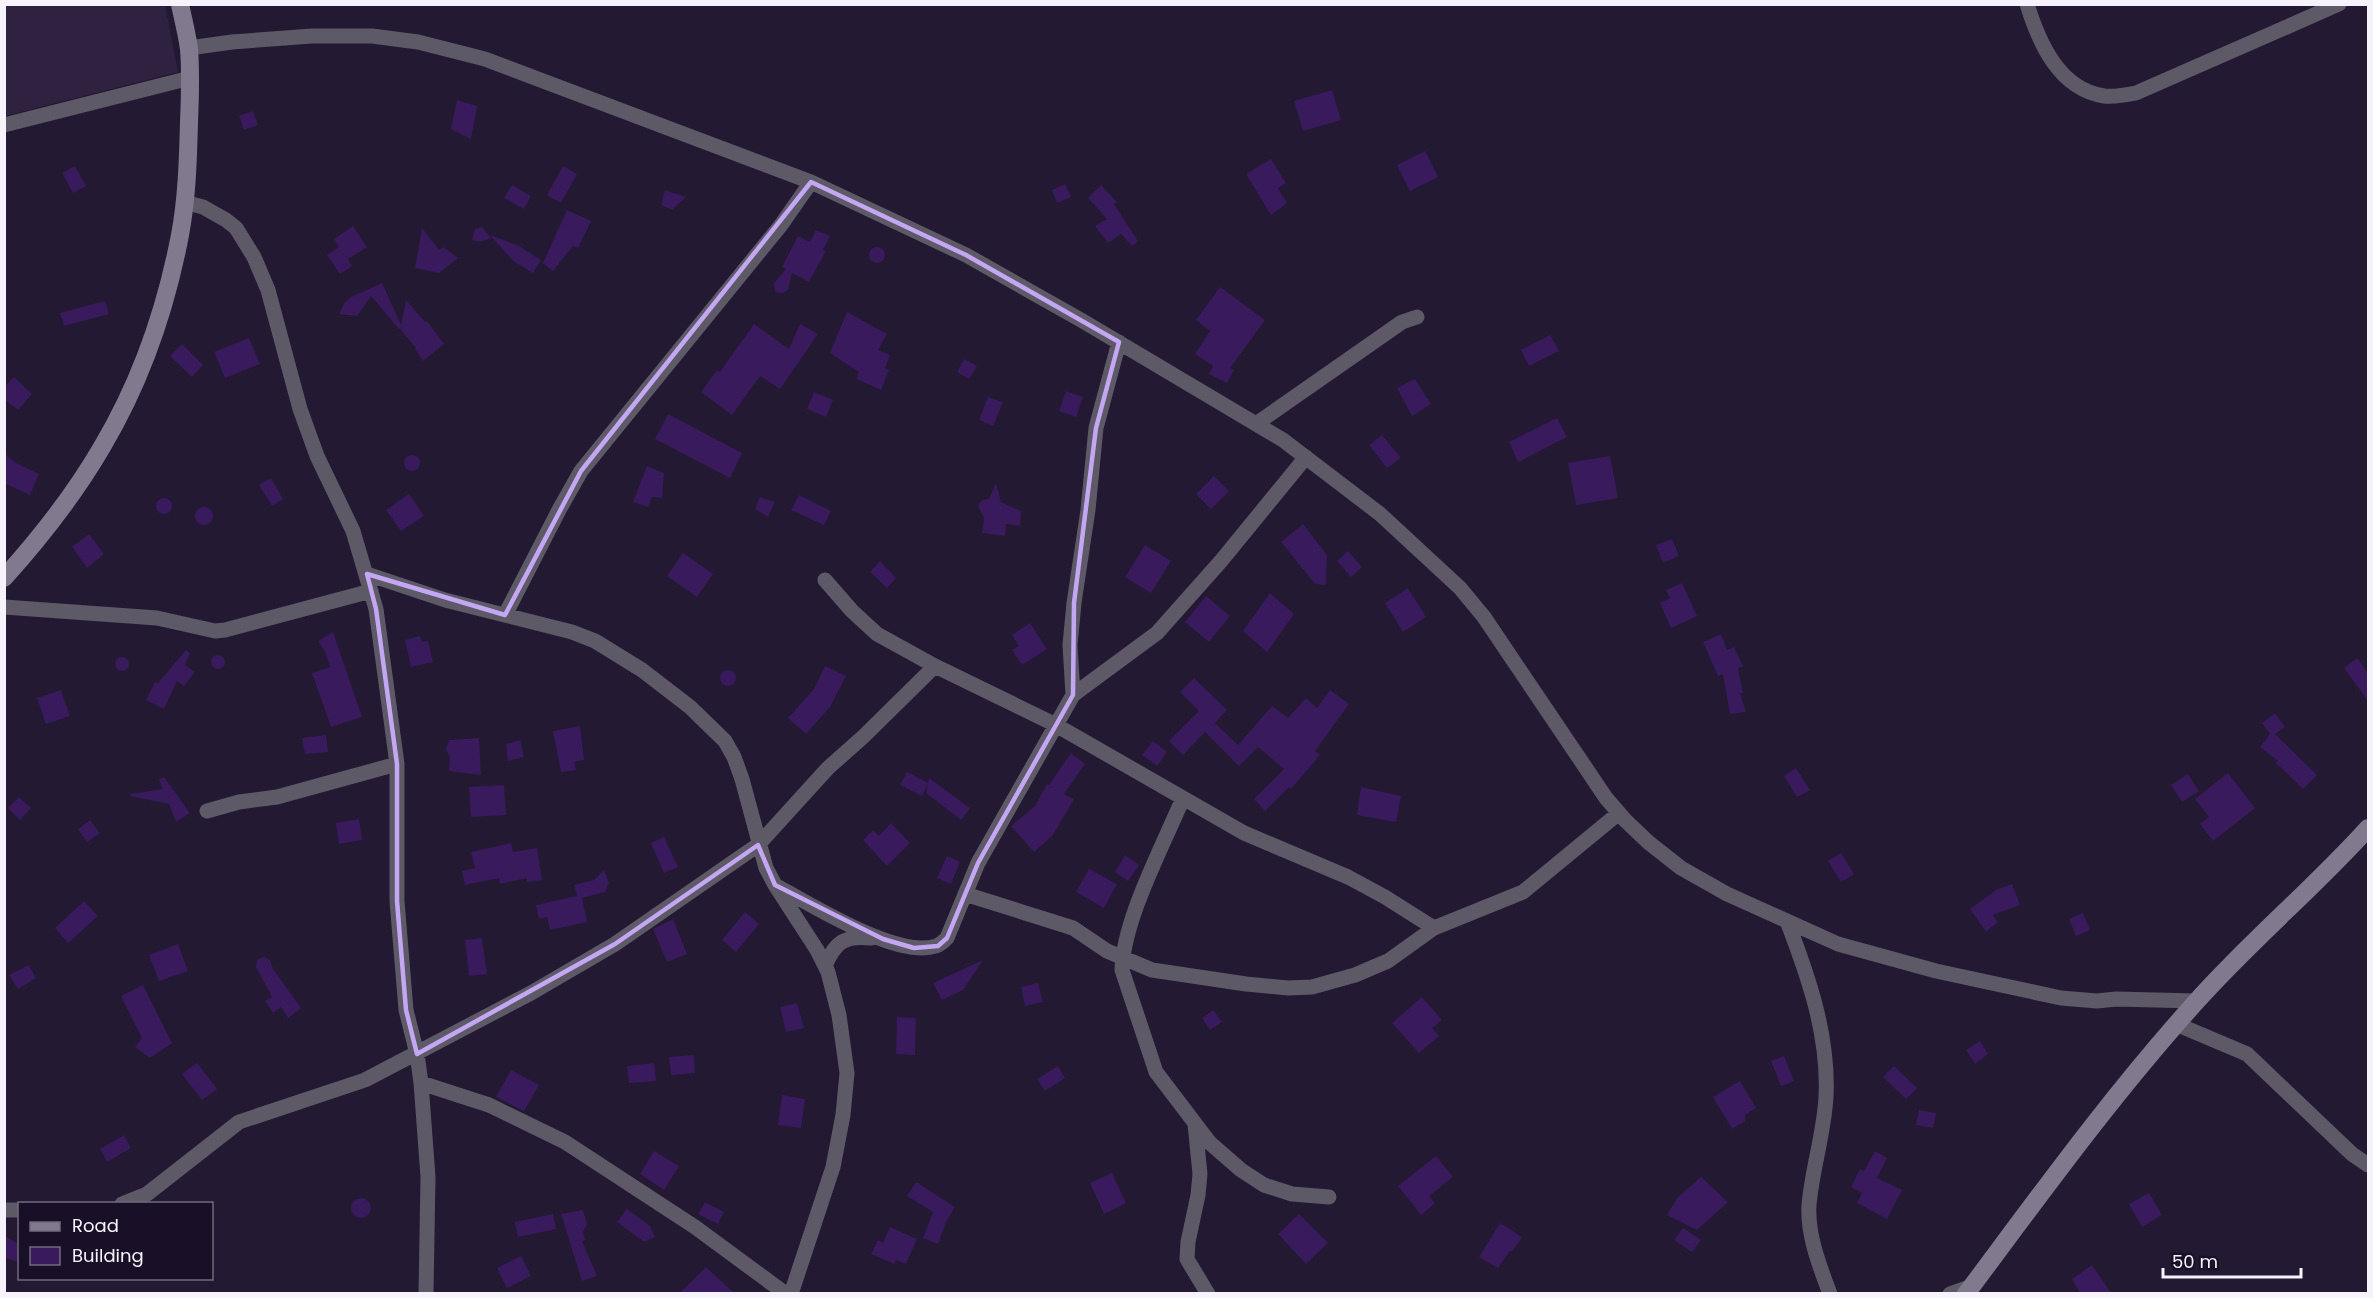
<svg xmlns="http://www.w3.org/2000/svg" width="2373" height="1298" viewBox="0 0 2373 1298" font-family="Poppins,sans-serif">
  <style>
    .built { fill: #2e2240 }
    .building { fill: #391a5d }
    .lines { fill: none; stroke-linecap: round; stroke-linejoin: round }
    .street { stroke: #5d5966; stroke-width: 15 }
    .secondary { stroke: #817a8f; stroke-width: 18 }
    .marked { fill: none; stroke: #c3a7f2; stroke-width: 4.5; stroke-linejoin: round }
  </style>
  <rect width="100%" height="100%" fill="#231932"/>
  <path class="built" d="M 5,4 L 165,5 L 178,72 L 5,116 Z"/>
  <path class="building" d="M 1332,90 L 1341,120 L 1303,131 L 1294,101 Z
    M 457,100 L 477,106 L 471,139 L 451,129 Z
    M 253,111 L 258,125 L 244,130 L 239,116 Z
    M 1425,151 L 1438,177 L 1410,191 L 1397,165 Z
    M 1271,159 L 1286,183 L 1278,188 L 1287,203 L 1271,215 L 1246,174 Z
    M 75,166 L 86,186 L 73,193 L 62,173 Z
    M 563,166 L 577,174 L 561,203 L 547,195 Z
    M 1065,184 L 1071,197 L 1057,203 L 1052,190 Z
    M 512,185 L 531,196 L 524,209 L 504,198 Z
    M 1101,185 L 1117,202 L 1114,204 L 1138,241 L 1132,246 L 1121,234 L 1108,243 L 1095,226 L 1107,219 L 1088,198 Z
    M 665,190 L 686,197 L 672,210 L 661,205 Z
    M 567,210 L 591,221 L 578,248 L 573,246 L 553,271 L 543,263 Z
    M 353,226 L 367,247 L 348,259 L 352,266 L 340,274 L 327,255 L 339,247 L 334,239 Z
    M 482,227 L 491,238 L 480,242 L 472,240 L 475,229 Z
    M 422,228 L 439,250 L 443,247 L 458,258 L 439,273 L 415,268 Z
    M 816,230 L 830,236 L 823,250 L 826,251 L 809,282 L 792,273 L 788,290 L 782,293 L 775,292 L 774,283 L 786,269 L 782,267 L 798,236 L 810,242 Z
    M 490,235 L 519,246 L 541,260 L 533,273 L 513,261 Z
    M869 255a8 8 0 1 1 16 0a8 8 0 1 1-16 0Z
    M 382,283 L 401,325 L 406,300 L 425,322 L 427,321 L 444,344 L 423,361 L 415,349 L 416,348 L 401,330 L 401,327 L 399,329 L 371,296 L 357,316 L 339,314 L 345,302 L 351,297 Z
    M 1220,287 L 1265,320 L 1230,368 L 1234,370 L 1227,383 L 1209,374 L 1213,366 L 1195,354 L 1210,331 L 1196,320 Z
    M 105,301 L 109,314 L 64,326 L 60,313 Z
    M 847,312 L 887,334 L 878,350 L 890,355 L 885,368 L 889,370 L 881,390 L 856,379 L 859,372 L 830,353 Z
    M 754,324 L 789,349 L 800,324 L 818,334 L 780,389 L 760,376 L 732,415 L 701,392 L 717,370 L 720,372 Z
    M 1550,335 L 1559,351 L 1529,366 L 1521,350 Z
    M 249,338 L 260,364 L 225,378 L 214,352 Z
    M 182,344 L 203,365 L 192,377 L 170,356 Z
    M 964,359 L 977,366 L 969,379 L 957,372 Z
    M 14,377 L 32,394 L 18,410 L 4,399 L 4,387 Z
    M 1415,379 L 1431,404 L 1412,416 L 1397,388 Z
    M 1066,391 L 1083,397 L 1076,417 L 1059,411 Z
    M 814,392 L 833,400 L 826,417 L 807,409 Z
    M 988,397 L 1003,402 L 993,426 L 979,420 Z
    M 668,414 L 742,453 L 730,478 L 655,439 Z
    M 1557,418 L 1567,437 L 1518,462 L 1509,442 Z
    M 1382,435 L 1401,458 L 1387,468 L 1369,445 Z
    M 4,453 L 16,463 L 39,474 L 30,495 L 4,483 Z
    M404 463a8 8 0 1 1 16 0a8 8 0 1 1-16 0Z
    M 1610,456 L 1618,498 L 1576,505 L 1568,463 Z
    M 647,466 L 664,473 L 662,498 L 652,497 L 648,507 L 633,502 Z
    M 1214,476 L 1229,491 L 1211,509 L 1196,494 Z
    M 271,478 L 283,499 L 272,506 L 259,485 Z
    M 996,483 L 1001,502 L 1021,511 L 1020,526 L 1006,524 L 1005,536 L 982,533 L 984,518 L 978,506 L 982,500 L 989,499 Z
    M 409,494 L 424,516 L 401,531 L 386,510 Z
    M 799,495 L 831,511 L 824,525 L 791,510 Z
    M 760,497 L 775,502 L 768,517 L 755,509 Z
    M156 506a8 8 0 1 1 16 0a8 8 0 1 1-16 0Z
    M195 516a9 9 0 1 1 18 0a9 9 0 1 1-18 0Z
    M 1303,524 L 1327,555 L 1326,585 L 1315,584 L 1281,542 Z
    M 89,534 L 104,554 L 87,568 L 72,547 Z
    M 1672,539 L 1679,556 L 1663,563 L 1656,545 Z
    M 1145,545 L 1171,561 L 1151,593 L 1125,577 Z
    M 1348,551 L 1362,567 L 1351,577 L 1337,561 Z
    M 683,553 L 713,574 L 697,597 L 667,576 Z
    M 880,561 L 896,578 L 887,588 L 870,572 Z
    M 1682,583 L 1697,616 L 1671,628 L 1660,603 L 1670,598 L 1666,590 Z
    M 1408,588 L 1426,617 L 1403,632 L 1385,603 Z
    M 1270,593 L 1294,614 L 1267,652 L 1243,631 Z
    M 1206,596 L 1230,616 L 1209,642 L 1185,622 Z
    M 1030,623 L 1047,649 L 1022,665 L 1012,650 L 1019,646 L 1012,635 Z
    M 333,632 L 362,717 L 331,727 L 312,673 L 330,667 L 325,652 L 318,641 Z
    M 1721,634 L 1727,650 L 1734,647 L 1743,666 L 1738,668 L 1743,693 L 1740,693 L 1746,712 L 1730,714 L 1723,674 L 1718,676 L 1703,642 Z
    M 420,636 L 422,642 L 428,641 L 433,662 L 411,667 L 405,640 Z
    M 186,650 L 190,653 L 185,665 L 195,672 L 184,686 L 177,681 L 164,709 L 146,700 L 155,682 L 158,683 Z
    M211 662a7 7 0 1 1 14 0a7 7 0 1 1-14 0Z
    M115 664a7 7 0 1 1 14 0a7 7 0 1 1-14 0Z
    M 2357,658 L 2368,673 L 2368,701 L 2344,668 Z
    M 825,666 L 846,676 L 830,707 L 806,734 L 788,718 L 814,689 Z
    M720 678a8 8 0 1 1 16 0a8 8 0 1 1-16 0Z
    M 1194,678 L 1227,710 L 1215,723 L 1238,745 L 1272,706 L 1288,718 L 1306,698 L 1317,708 L 1330,690 L 1349,704 L 1315,751 L 1320,755 L 1291,789 L 1289,787 L 1265,811 L 1254,799 L 1284,769 L 1258,747 L 1239,766 L 1205,732 L 1183,755 L 1169,741 L 1199,711 L 1180,692 Z
    M 61,690 L 70,716 L 46,724 L 37,698 Z
    M 2275,713 L 2285,727 L 2275,734 L 2317,775 L 2303,789 L 2276,763 L 2278,761 L 2260,747 L 2270,734 L 2262,723 Z
    M 580,726 L 584,760 L 574,762 L 576,770 L 561,772 L 553,731 Z
    M 326,735 L 328,752 L 305,754 L 302,738 Z
    M 479,738 L 481,775 L 449,771 L 450,758 L 446,749 L 449,740 Z
    M 520,740 L 524,757 L 508,761 L 506,744 Z
    M 1153,741 L 1167,752 L 1157,766 L 1142,755 Z
    M 1071,753 L 1085,764 L 1064,794 L 1074,799 L 1053,835 L 1034,852 L 1011,826 L 1035,806 L 1047,784 L 1049,785 Z
    M 1796,768 L 1810,790 L 1797,797 L 1784,776 Z
    M 907,772 L 928,783 L 929,778 L 970,808 L 961,820 L 926,793 L 928,783 L 922,796 L 900,785 Z
    M 2228,773 L 2255,808 L 2213,841 L 2200,824 L 2209,817 L 2195,799 Z
    M 2188,774 L 2199,791 L 2182,802 L 2171,785 Z
    M 164,777 L 190,813 L 176,822 L 169,804 L 130,796 L 130,794 L 163,789 L 159,779 Z
    M 504,785 L 506,815 L 471,817 L 469,787 Z
    M 1361,787 L 1401,796 L 1396,822 L 1357,815 Z
    M 19,797 L 31,808 L 20,820 L 8,808 Z
    M 359,819 L 362,840 L 339,844 L 336,823 Z
    M 90,820 L 100,833 L 87,842 L 78,829 Z
    M 891,823 L 910,843 L 887,866 L 863,840 L 873,830 L 879,836 Z
    M 664,837 L 678,867 L 664,873 L 651,843 Z
    M 511,843 L 513,852 L 537,848 L 542,880 L 527,882 L 527,878 L 500,884 L 499,878 L 465,885 L 462,871 L 475,868 L 471,852 Z
    M 1841,853 L 1854,874 L 1841,882 L 1828,861 Z
    M 1125,855 L 1139,865 L 1128,881 L 1115,872 Z
    M 947,856 L 960,862 L 951,884 L 937,878 Z
    M 1089,869 L 1117,884 L 1104,908 L 1076,892 Z
    M 604,870 L 609,883 L 605,892 L 582,898 L 587,922 L 550,930 L 547,917 L 539,919 L 536,905 L 577,896 L 574,885 L 594,880 Z
    M 2012,884 L 2020,905 L 1993,915 L 1998,922 L 1986,932 L 1970,909 L 1996,890 Z
    M 84,901 L 98,916 L 68,943 L 55,928 Z
    M 745,912 L 759,924 L 736,952 L 722,940 Z
    M 2083,913 L 2090,930 L 2076,936 L 2069,919 Z
    M 673,919 L 687,954 L 667,962 L 653,929 Z
    M 482,938 L 487,974 L 469,976 L 465,940 Z
    M 178,944 L 188,971 L 159,981 L 149,955 Z
    M 264,957 L 270,960 L 273,969 L 301,1008 L 288,1018 L 281,1007 L 273,1013 L 265,1001 L 272,997 L 256,967 L 257,960 Z
    M 983,960 L 963,990 L 942,1000 L 933,983 Z
    M 29,965 L 36,978 L 18,989 L 9,975 Z
    M 1038,983 L 1043,1002 L 1025,1006 L 1021,987 Z
    M 143,985 L 172,1043 L 150,1058 L 135,1047 L 142,1038 L 121,996 Z
    M 1422,997 L 1442,1020 L 1432,1028 L 1439,1036 L 1419,1053 L 1392,1023 Z
    M 797,1003 L 804,1028 L 786,1032 L 780,1007 Z
    M 1213,1010 L 1222,1022 L 1210,1030 L 1202,1018 Z
    M 897,1017 L 916,1018 L 915,1055 L 896,1054 Z
    M 1980,1041 L 1988,1054 L 1975,1064 L 1966,1050 Z
    M 694,1055 L 695,1073 L 671,1075 L 669,1057 Z
    M 1784,1056 L 1794,1081 L 1781,1086 L 1771,1061 Z
    M 197,1063 L 217,1089 L 202,1100 L 182,1074 Z
    M 654,1063 L 656,1081 L 629,1083 L 627,1066 Z
    M 1058,1066 L 1065,1078 L 1045,1091 L 1037,1079 Z
    M 1894,1066 L 1917,1088 L 1906,1099 L 1883,1077 Z
    M 511,1070 L 539,1085 L 524,1111 L 496,1097 Z
    M 1740,1081 L 1756,1108 L 1745,1115 L 1745,1121 L 1732,1129 L 1713,1097 Z
    M 782,1095 L 805,1099 L 801,1128 L 778,1125 Z
    M 1919,1110 L 1936,1113 L 1933,1128 L 1916,1125 Z
    M 124,1135 L 131,1148 L 107,1162 L 100,1149 Z
    M 654,1151 L 679,1166 L 664,1190 L 640,1174 Z
    M 1875,1151 L 1887,1158 L 1877,1178 L 1902,1190 L 1887,1219 L 1857,1203 L 1862,1193 L 1851,1187 L 1860,1169 L 1864,1171 Z
    M 1436,1156 L 1453,1177 L 1429,1196 L 1435,1203 L 1421,1215 L 1398,1186 Z
    M 1112,1173 L 1126,1203 L 1104,1214 L 1090,1183 Z
    M 1701,1177 L 1728,1202 L 1697,1230 L 1667,1215 L 1678,1197 Z
    M 916,1182 L 955,1207 L 946,1222 L 938,1244 L 923,1238 L 933,1212 L 907,1196 Z
    M 2149,1193 L 2162,1215 L 2142,1227 L 2129,1204 Z
    M351 1208a10 10 0 1 1 20 0a10 10 0 1 1-20 0Z
    M 705,1202 L 724,1212 L 718,1224 L 698,1214 Z
    M 627,1209 L 650,1226 L 655,1237 L 644,1242 L 617,1222 Z
    M 583,1210 L 587,1224 L 583,1232 L 585,1240 L 582,1241 L 597,1276 L 582,1281 L 561,1214 Z
    M 553,1214 L 556,1229 L 518,1237 L 515,1222 Z
    M 1299,1214 L 1328,1243 L 1306,1264 L 1278,1234 Z
    M 1500,1223 L 1522,1237 L 1512,1252 L 1510,1251 L 1498,1268 L 1479,1257 Z
    M 890,1227 L 917,1239 L 906,1264 L 896,1260 L 894,1264 L 871,1254 L 878,1240 L 883,1243 Z
    M 1683,1228 L 1701,1240 L 1692,1252 L 1674,1240 Z
    M 4,1235 L 20,1245 L 20,1262 L 4,1258 Z
    M 521,1256 L 531,1276 L 507,1288 L 497,1268 Z
    M 2092,1265 L 2111,1293 L 2080,1293 L 2072,1279 Z
    M 706,1267 L 734,1293 L 680,1293 Z"/>
  <g class="lines">
    <path class="street" d="M 2027,4 C 2039,43 2059,89 2104,96 C 2115,97 2126,95 2136,93 L 2339,4
      M 189,48 L 232,42 L 312,36 L 372,36 L 418,42 L 485,59 L 811,182 L 966,255 L 1081,320 L 1283,440 L 1380,514 L 1460,588 L 1484,617 L 1606,798 L 1625,820 L 1648,842 L 1681,868 L 1727,894 L 1838,944 L 1936,971 L 2061,998 L 2097,1001 L 2116,999 L 2196,1001
      M 4,125 L 190,78
      M 184,202 L 203,207 L 226,220 L 236,228 L 254,257 L 268,290 L 300,409 L 317,456 L 353,531 L 376,609 L 397,764 L 397,901 L 406,1010 L 417,1054 L 421,1083 L 428,1177 L 426,1294
      M 1256,424 L 1402,322 L 1417,317
      M 367,574 L 445,600 L 572,632 L 595,641 L 642,670 L 690,707 L 725,741 L 734,757 L 742,779 L 766,868 L 775,885 L 817,950 L 828,972 L 839,1015 L 847,1073 L 843,1115 L 833,1167 L 791,1294
      M 825,580 L 852,611 L 877,634 L 935,666 L 1054,724 L 1244,833 L 1348,877 L 1385,897 L 1434,928
      M 4,607 L 157,618 L 215,631 L 225,630 L 371,591
      M 505,615 L 559,510 L 581,471 L 781,225 L 811,182
      M 1073,695 L 1070,645 L 1074,603 L 1088,510 L 1096,428 L 1119,342
      M 1183,798 C 1163,846 1123,920 1122,970 L 1156,1072 L 1210,1143 L 1241,1170 L 1264,1185 L 1292,1194 L 1329,1197
      M 207,811 L 239,802 L 277,797 L 397,764
      M 778,887 C 813,905 897,959 936,946 C 940,945 944,941 947,938 L 978,863 L 1073,695 L 1157,633 L 1221,561 L 1306,457
      M 965,894 L 1073,928 L 1107,951 L 1152,970 L 1246,984 L 1288,988 L 1312,987 L 1355,975 L 1388,961 L 1434,928 L 1523,892 L 1619,813
      M 1787,921 C 1809,978 1829,1036 1826,1097 C 1824,1134 1812,1169 1809,1205 C 1807,1235 1820,1267 1830,1294
      M 825,966 C 835,942 845,935 871,938
      M 2176,1024 L 2247,1054 L 2352,1154 L 2368,1165
      M 421,1083 L 489,1105 L 565,1142 L 695,1227 L 786,1294
      M 1195,1124 L 1200,1174 L 1198,1195 L 1188,1242 L 1187,1259 L 1208,1294
      M 122,1204 L 147,1194 L 239,1122 L 365,1080 L 531,993 L 615,944 L 758,845 L 828,768 L 864,736 L 935,666
      M 4,1210 L 20,1210
      M 1950,1294 L 1972,1286"/>
    <path class="secondary" d="M 4,578 C 41,537 74,495 102,447 C 140,383 166,308 180,235 C 187,198 188,159 189,122 C 190,98 191,73 189,49 C 187,34 183,19 180,4
      M 1966,1294 C 2040,1195 2112,1095 2195,1003 C 2249,942 2313,889 2368,828"/>
  </g>
  <path class="marked" d="M 811,182 L 966,255 L 1119,342 L 1096,428 L 1074,603 L 1073,695 L 978,863 L 947,938 L 938,946 L 914,948 L 883,939 L 775,885 L 758,845 L 615,944 L 417,1054 L 406,1010 L 397,901 L 397,764 L 376,609 L 367,574 L 505,615 L 581,471 Z"/>
  <rect width="2373" height="1298" fill="none" stroke="#f6f3fd" stroke-width="12"/>
  <rect x="18" y="1202" width="195" height="78" fill="#191027" stroke="#716b7d" stroke-width="1.5"/>
  <rect x="30" y="1222" width="30" height="9" fill="#817a8f" stroke="#716b7d" stroke-width="1.5"/>
  <text x="72" y="1232" font-size="18" fill="#f6f3fd">Road</text>
  <rect x="30" y="1247" width="30" height="18" fill="#391a5d" stroke="#716b7d" stroke-width="1.5"/>
  <text x="72" y="1262" font-size="18" fill="#f6f3fd">Building</text>
  <path d="M2163 1268v9h138v-9" fill="none" stroke="#f6f3fd" stroke-width="3"/>
  <text x="2172" y="1268" font-size="18" fill="#f6f3fd" stroke="#191027" stroke-width="4.5" paint-order="stroke">50 m</text>
</svg>
